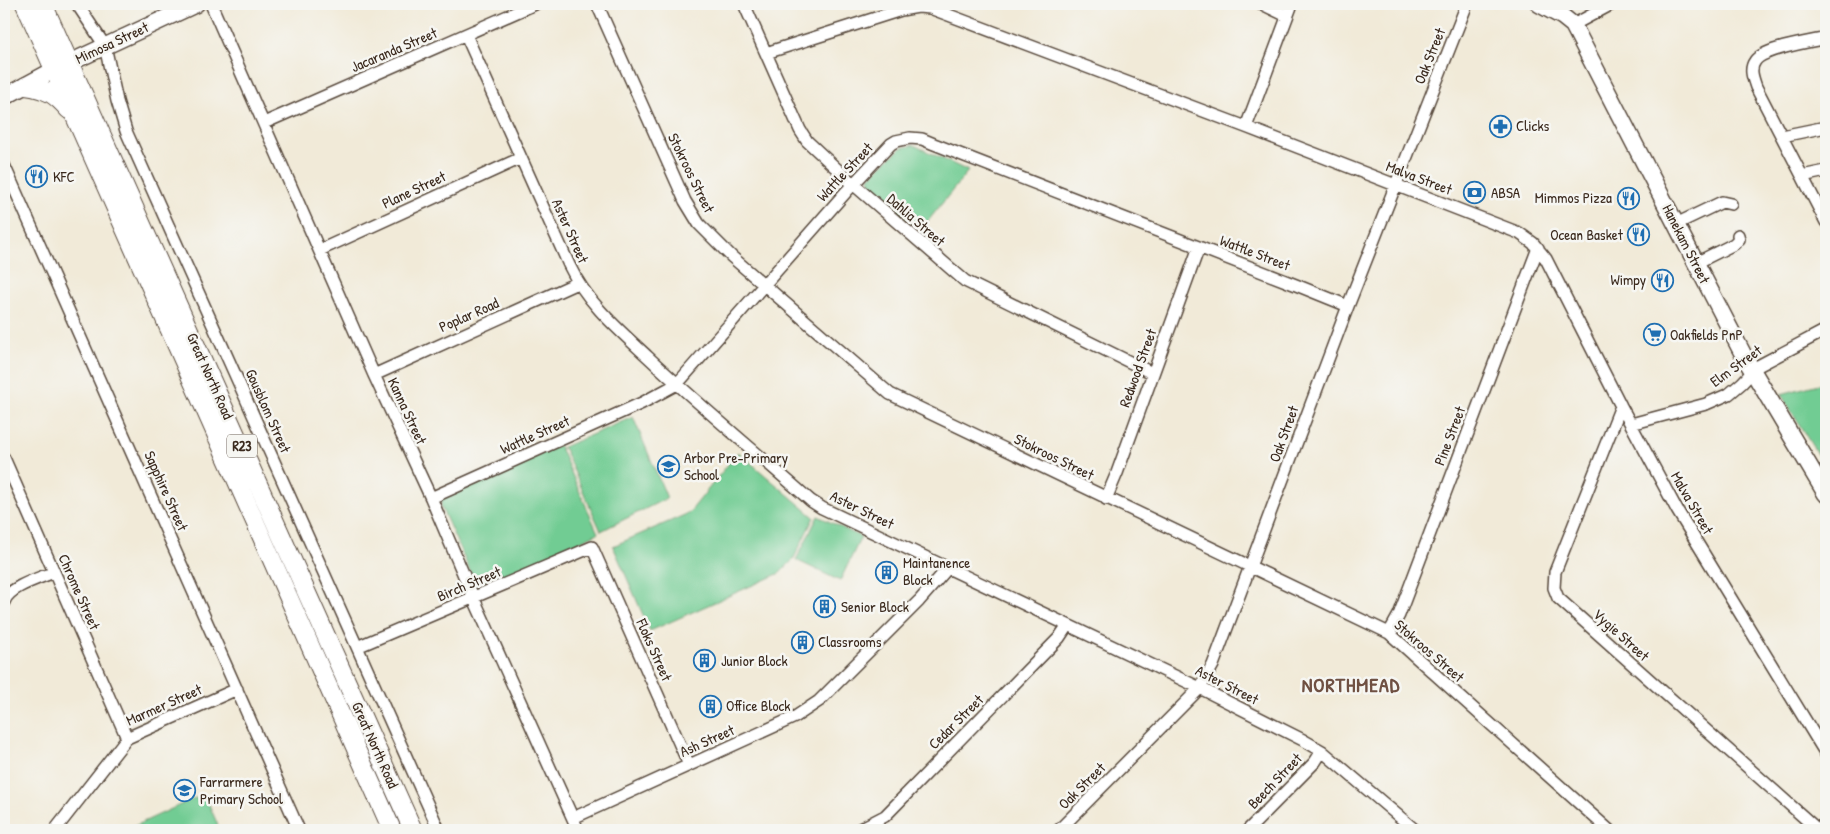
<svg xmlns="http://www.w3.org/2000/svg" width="1830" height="834" viewBox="0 0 1830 834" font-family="'Patrick Hand',sans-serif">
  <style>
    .green { fill: #71cc93; stroke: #567b58 }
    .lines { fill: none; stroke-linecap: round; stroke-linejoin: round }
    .street-casing { stroke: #56473a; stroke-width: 14 }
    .secondary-casing { stroke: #56473a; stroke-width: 19 }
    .primary-casing { stroke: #56473a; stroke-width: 20 }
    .street { stroke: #fff; stroke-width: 11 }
    .secondary { stroke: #fff; stroke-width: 16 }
    .primary { stroke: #fff; stroke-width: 18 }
    .labels { text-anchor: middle; stroke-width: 5; stroke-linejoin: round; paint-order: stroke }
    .shield { fill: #f6f6f2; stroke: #73675e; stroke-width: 1 }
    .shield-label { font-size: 14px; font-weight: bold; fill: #3b2a1e }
    .street-label { font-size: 15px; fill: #3b2a1e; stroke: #f6f6f2 }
    .poi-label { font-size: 15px; fill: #3b2a1e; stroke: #f6f6f2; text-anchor: start }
    .district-label { font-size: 20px; font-weight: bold; letter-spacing: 1px; fill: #6f5042; stroke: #f6f6f2 }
  </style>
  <rect width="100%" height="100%" fill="#f6f6f2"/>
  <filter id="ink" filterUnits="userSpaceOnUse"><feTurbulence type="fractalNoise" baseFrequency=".02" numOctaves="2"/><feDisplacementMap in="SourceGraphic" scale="10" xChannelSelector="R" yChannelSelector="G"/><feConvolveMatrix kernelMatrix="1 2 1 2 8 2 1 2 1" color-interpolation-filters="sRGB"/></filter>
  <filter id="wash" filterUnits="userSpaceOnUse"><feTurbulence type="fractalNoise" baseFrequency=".0096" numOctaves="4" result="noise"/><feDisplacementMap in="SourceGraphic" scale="20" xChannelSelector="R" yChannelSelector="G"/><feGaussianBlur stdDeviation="1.12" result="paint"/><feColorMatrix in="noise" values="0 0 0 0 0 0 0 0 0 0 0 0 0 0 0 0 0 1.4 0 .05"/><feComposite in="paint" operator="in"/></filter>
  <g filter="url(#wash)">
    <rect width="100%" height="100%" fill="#f1ead8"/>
    <path class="green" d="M 914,145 L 968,171 L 920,231 L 871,187 L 869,177 L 901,148 Z
      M 1826,382 L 1826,469 L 1781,394 Z
      M 633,417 L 667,498 L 601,531 L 563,447 Z
      M 559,445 L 598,533 L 499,580 L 486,583 L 474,580 L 441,507 L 442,497 Z
      M 738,452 L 814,517 L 793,560 L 780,573 L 650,631 L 613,546 L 689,513 Z
      M 818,516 L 861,537 L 840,581 L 796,560 Z
      M 195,798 L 207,800 L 220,830 L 126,830 Z"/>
  </g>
  <g filter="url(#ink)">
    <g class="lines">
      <defs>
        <path id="street" d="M 77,4 L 105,46 L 117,101 L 126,131 L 439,830
          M 211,4 L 374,375 L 431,498 L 474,599 L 578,830
          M 597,4 L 685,201 L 699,224 L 732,257 L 890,394 L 1389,633 L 1609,830
          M 744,4 L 800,130 L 807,141 L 853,184 L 965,281 L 1152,373
          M 1262,4 L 1287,16
          M 1573,25 L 1612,4
          M 466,35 L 569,265 C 587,303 618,329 648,357 C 701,407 757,453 811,501 L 822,508 L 1200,688 L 1303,740 L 1322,751 L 1415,830
          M 1826,38 C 1811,42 1764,48 1755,61 C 1749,69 1753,78 1756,87 L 1826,222
          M 766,53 L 901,10 L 918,7 L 930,8 L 1246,127 L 1519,233 L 1533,243 L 1546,259 L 1621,406 L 1677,510 L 1826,754
          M 264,123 L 535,4
          M 1246,127 L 1292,4
          M 1782,136 L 1826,127
          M 4,165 L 299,830
          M 1802,176 L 1826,171
          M 1676,224 L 1722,202 L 1731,204
          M 320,250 L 521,158
          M 1696,263 L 1734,244 L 1739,239 L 1738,235
          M 374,375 L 577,283
          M 1621,406 L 1555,572 L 1554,588 L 1558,598 L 1818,830
          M 1631,424 L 1706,404 L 1729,394 L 1742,383 L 1758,366 L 1826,330
          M 4,458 L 127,738
          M 431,498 L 642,403 L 677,384 L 846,192 L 891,144 L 896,141 L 910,138 L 922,139 L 934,144 L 1296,285 L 1348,306
          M 1106,499 L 1117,473 L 1199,247
          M 4,602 C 8,587 40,578 54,572
          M 1389,633 L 1399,615 L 1538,248
          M 357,647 L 592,547 L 689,765
          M 573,818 L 795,717 L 819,701 L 919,601 L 947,569
          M 55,830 L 127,738 L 237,689
          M 858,830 L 885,816 L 1059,638 L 1067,626
          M 1059,830 L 1200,688 L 1213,665 L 1348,306 L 1467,4
          M 1248,830 L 1315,762 L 1322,751
          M 1819,830 L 1826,822"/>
        <path id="secondary" d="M 1539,4 L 1563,17 L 1573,25 L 1745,358 L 1826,494
          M 4,97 L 54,70 L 196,4"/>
        <path id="primary" d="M 25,4 L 392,830
          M 43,4 L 413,830
          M 26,86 C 47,89 55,94 69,110"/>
      </defs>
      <use href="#street" class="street-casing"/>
      <use href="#secondary" class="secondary-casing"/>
      <use href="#primary" class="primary-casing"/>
      <use href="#street" class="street"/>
      <use href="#secondary" class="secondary"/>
      <use href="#primary" class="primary"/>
    </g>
  </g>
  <defs>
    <symbol id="pharmacy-ring" viewBox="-11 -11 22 22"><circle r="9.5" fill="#f6f6f2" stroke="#1f6fb2" stroke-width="1.5"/><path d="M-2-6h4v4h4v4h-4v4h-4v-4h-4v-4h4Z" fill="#1f6fb2"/></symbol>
    <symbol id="restaurant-ring" viewBox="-11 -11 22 22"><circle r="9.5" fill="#f6f6f2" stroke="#1f6fb2" stroke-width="1.5"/><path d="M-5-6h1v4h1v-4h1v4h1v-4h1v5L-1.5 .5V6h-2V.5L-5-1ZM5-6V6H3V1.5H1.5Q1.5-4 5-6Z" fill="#1f6fb2"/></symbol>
    <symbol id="bank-ring" viewBox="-11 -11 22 22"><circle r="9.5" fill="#f6f6f2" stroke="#1f6fb2" stroke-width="1.5"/><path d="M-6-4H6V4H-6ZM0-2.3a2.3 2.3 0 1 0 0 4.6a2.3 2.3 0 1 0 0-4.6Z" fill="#1f6fb2"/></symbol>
    <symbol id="supermarket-ring" viewBox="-11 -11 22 22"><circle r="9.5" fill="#f6f6f2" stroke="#1f6fb2" stroke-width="1.5"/><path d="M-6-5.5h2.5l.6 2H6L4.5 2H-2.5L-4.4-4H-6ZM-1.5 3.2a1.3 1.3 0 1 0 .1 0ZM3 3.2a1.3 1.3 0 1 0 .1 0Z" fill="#1f6fb2"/></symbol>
    <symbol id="school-ring" viewBox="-11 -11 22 22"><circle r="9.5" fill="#f6f6f2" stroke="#1f6fb2" stroke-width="1.5"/><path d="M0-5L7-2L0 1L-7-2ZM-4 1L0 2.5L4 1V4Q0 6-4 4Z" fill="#1f6fb2"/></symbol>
    <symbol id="building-ring" viewBox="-11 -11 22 22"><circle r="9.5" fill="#f6f6f2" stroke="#1f6fb2" stroke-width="1.5"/><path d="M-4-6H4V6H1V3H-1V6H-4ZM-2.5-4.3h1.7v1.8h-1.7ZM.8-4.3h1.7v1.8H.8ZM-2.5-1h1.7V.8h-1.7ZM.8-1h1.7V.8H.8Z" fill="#1f6fb2"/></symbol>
  </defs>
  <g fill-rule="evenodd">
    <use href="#pharmacy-ring" x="1488" y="114" width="25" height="25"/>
    <use href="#restaurant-ring" x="24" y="164" width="25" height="25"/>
    <use href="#bank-ring" x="1462" y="180" width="25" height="25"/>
    <use href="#restaurant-ring" x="1616" y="186" width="25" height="25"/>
    <use href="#restaurant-ring" x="1626" y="222" width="25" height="25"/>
    <use href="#restaurant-ring" x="1650" y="268" width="25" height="25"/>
    <use href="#supermarket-ring" x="1642" y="322" width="25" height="25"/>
    <use href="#school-ring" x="656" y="454" width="25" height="25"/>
    <use href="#building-ring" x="874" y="560" width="25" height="25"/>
    <use href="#building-ring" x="812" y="594" width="25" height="25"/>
    <use href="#building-ring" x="790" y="630" width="25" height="25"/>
    <use href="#building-ring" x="692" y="648" width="25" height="25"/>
    <use href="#building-ring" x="698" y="694" width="25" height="25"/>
    <use href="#school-ring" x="172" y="778" width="25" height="25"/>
  </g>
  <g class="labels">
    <rect class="shield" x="227" y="434.5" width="30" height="23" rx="4"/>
    <g class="shield-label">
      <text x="242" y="451">R23</text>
    </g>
    <g class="street-label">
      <text transform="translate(112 43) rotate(-25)" y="5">Mimosa Street</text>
      <text transform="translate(394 50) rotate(-23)" y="5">Jacaranda Street</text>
      <text transform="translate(1430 56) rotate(-68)" y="5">Oak Street</text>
      <text transform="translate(845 172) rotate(-47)" y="5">Wattle Street</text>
      <text transform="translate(691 173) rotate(64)" y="5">Stokroos Street</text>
      <text transform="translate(1419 178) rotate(21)" y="5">Malva Street</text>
      <text transform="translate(414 190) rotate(-25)" y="5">Plane Street</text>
      <text transform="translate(916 220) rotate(41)" y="5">Dahlia Street</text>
      <text transform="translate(570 231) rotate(66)" y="5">Aster Street</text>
      <text transform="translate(1686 244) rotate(63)" y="5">Hanekam Street</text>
      <text transform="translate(1255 253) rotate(21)" y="5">Wattle Street</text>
      <text transform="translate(469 315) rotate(-24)" y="5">Poplar Road</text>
      <text transform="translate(1736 366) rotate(-36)" y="5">Elm Street</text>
      <text transform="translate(1138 368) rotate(-70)" y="5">Redwood Street</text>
      <text transform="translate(210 376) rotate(66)" y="5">Great North Road</text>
      <text transform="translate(268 411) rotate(66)" y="5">Gousblom Street</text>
      <text transform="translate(407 411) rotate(65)" y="5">Kanna Street</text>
      <text transform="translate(1284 434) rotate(-70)" y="5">Oak Street</text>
      <text transform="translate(535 435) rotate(-24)" y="5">Wattle Street</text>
      <text transform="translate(1450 436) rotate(-69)" y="5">Pine Street</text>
      <text transform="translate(1054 457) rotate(26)" y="5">Stokroos Street</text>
      <text transform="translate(166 491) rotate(66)" y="5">Sapphire Street</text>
      <text transform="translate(1692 503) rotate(60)" y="5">Malva Street</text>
      <text transform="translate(862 510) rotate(26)" y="5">Aster Street</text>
      <text transform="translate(469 584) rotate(-23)" y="5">Birch Street</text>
      <text transform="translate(79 592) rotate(66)" y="5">Chrome Street</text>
      <text transform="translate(1621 635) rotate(42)" y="5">Vygie Street</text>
      <text transform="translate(654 650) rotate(66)" y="5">Floks Street</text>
      <text transform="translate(1429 651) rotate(41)" y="5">Stokroos Street</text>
      <text transform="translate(1227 685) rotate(27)" y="5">Aster Street</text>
      <text transform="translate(164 705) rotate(-24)" y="5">Marmer Street</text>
      <text transform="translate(956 722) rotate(-45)" y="5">Cedar Street</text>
      <text transform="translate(707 741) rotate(-24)" y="5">Ash Street</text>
      <text transform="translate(375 745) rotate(66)" y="5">Great North Road</text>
      <text transform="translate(1275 781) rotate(-46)" y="5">Beech Street</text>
      <text transform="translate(1082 786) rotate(-45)" y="5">Oak Street</text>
    </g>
    <g class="poi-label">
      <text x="1516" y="131">Clicks</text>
      <text x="53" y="182">KFC</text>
      <text x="1491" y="198">ABSA</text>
      <text x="1612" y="203" text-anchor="end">Mimmos Pizza</text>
      <text x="1623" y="240" text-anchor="end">Ocean Basket</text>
      <text x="1646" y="285" text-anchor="end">Wimpy</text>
      <text x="1670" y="340">Oakfields PnP</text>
      <text x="684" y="463">Arbor Pre-Primary<tspan x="684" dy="17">School</tspan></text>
      <text x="903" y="568">Maintanence<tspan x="903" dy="17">Block</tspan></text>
      <text x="841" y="612">Senior Block</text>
      <text x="818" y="647">Classrooms</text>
      <text x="721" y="666">Junior Block</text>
      <text x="726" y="711">Office Block</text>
      <text x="200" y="787">Farrarmere<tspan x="200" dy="17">Primary School</tspan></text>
    </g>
    <g class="district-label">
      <text x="1351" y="692">NORTHMEAD</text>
    </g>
  </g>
  <rect width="1830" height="834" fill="none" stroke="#f6f6f2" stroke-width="20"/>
</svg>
